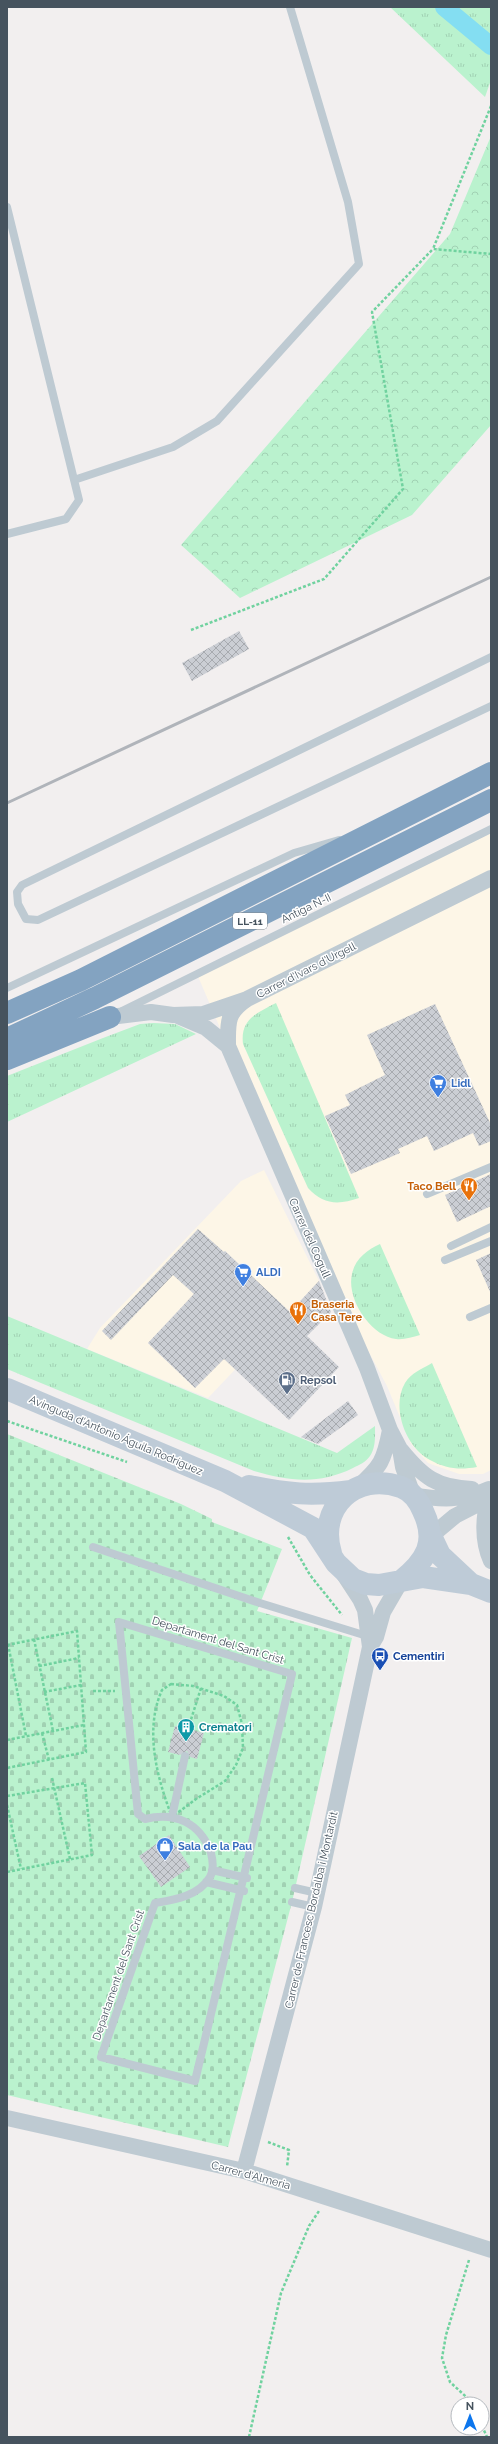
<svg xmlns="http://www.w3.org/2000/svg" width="498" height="2444" viewBox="0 0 498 2444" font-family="Raleway,sans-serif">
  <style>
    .commercial { fill: #fdf6e7; fill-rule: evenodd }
    .grass { fill: url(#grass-tufts) }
    .forest { fill: url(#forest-crowns) }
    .cemetery { fill: url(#cemetery-stones) }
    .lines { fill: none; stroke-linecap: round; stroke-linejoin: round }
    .canal { stroke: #84def2; stroke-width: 18 }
    .building { fill: url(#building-cross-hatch) }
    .path { stroke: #70d29f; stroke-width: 2.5; stroke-dasharray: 3 2; stroke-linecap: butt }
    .lane { stroke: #becad2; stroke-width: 8 }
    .street { stroke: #becad2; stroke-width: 16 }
    .secondary { stroke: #becbd7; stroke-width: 22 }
    .highway { stroke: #83a3c1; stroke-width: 22 }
    .rail { stroke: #b0b4ba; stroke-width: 3 }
    .labels { text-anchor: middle; stroke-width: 3; stroke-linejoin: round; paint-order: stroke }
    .shield { fill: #fff; stroke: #7e878e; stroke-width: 1 }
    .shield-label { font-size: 10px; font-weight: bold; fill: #46535e }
    .street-label { font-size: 11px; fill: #46535e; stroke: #fff }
    .shop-label { font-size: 11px; font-weight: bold; fill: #366cbe; stroke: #fff; text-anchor: start }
    .food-label { font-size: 11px; font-weight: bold; fill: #c56008; stroke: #fff; text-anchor: end }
    .service-label { font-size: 11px; font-weight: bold; fill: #4e5e75; stroke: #fff; text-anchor: start }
    .transit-label { font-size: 11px; font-weight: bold; fill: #164399; stroke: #fff; text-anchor: start }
    .culture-label { font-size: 11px; font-weight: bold; fill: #0d838f; stroke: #fff; text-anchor: start }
  </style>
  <defs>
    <pattern id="grass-tufts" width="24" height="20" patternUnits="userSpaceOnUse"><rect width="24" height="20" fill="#baf2ce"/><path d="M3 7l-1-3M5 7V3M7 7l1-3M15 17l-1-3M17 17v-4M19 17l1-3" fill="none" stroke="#a1d1b3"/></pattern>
    <pattern id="forest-crowns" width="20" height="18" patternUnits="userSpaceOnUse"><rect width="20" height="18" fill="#baf2ce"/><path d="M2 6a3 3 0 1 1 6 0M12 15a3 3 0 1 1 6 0" fill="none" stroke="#a1d1b3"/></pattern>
    <pattern id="cemetery-stones" width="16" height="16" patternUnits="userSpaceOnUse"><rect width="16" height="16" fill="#baf2ce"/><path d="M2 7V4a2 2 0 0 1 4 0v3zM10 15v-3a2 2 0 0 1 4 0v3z" fill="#a1d1b3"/></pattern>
    <pattern id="building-cross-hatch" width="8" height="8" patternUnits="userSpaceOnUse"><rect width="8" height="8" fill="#cbced4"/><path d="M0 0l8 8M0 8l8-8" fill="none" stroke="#a7aaaf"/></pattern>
  </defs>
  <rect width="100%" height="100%" fill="#f2efef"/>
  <path class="commercial" d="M 491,829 L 491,1470 L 483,1474 L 459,1474 L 428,1463 L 411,1444 L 387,1386 L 316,1253 L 197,974 Z
    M 264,1170 L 319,1281 L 208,1398 L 87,1349 L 100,1328 L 241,1181 ZM 225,1251 L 279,1302 L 195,1388 L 148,1343 L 194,1294 L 189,1289 Z"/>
  <path class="grass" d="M 390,7 L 491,7 L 491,80 L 485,97 Z
    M 276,1003 L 359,1198 C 339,1205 323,1205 308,1188 L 243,1044 C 240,1019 257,1013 276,1003 Z
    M 153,1023 L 175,1024 L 196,1034 L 7,1122 L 7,1076 L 103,1038 L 140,1024 Z
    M 380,1244 L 420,1335 C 412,1337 404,1340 396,1339 C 371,1336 346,1299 352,1274 C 355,1259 367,1250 380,1244 Z
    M 7,1316 L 337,1453 L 375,1426 C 375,1436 376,1447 370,1456 C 366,1462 359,1465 353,1468 C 319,1485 288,1481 254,1471 L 7,1369 Z
    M 432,1363 L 477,1467 C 460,1470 446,1469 430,1460 C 405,1447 391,1407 405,1383 C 411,1373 422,1369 432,1363 Z"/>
  <path class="forest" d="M 491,136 L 491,425 L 412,515 L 240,598 L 181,545 L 450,234 Z"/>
  <path class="cemetery" d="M 7,1434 L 181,1504 L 212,1519 L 212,1522 L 282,1549 L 257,1611 L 352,1638 L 292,1902 L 228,2147 L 7,2095 Z"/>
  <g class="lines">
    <path class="canal" d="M 444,7 L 491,46"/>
  </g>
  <path class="building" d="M 239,631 L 249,649 L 192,681 L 182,663 Z
    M 435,1004 L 491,1125 L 491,1141 L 479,1146 L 473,1133 L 434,1151 L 427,1136 L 398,1149 L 400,1153 L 351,1174 L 325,1116 L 350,1105 L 345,1095 L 385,1075 L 367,1035 Z
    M 491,1174 L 491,1206 L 457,1222 L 445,1195 Z
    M 198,1229 L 224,1252 L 225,1251 L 290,1312 L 319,1281 L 331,1312 L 307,1336 L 339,1367 L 289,1420 L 224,1359 L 195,1388 L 148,1343 L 194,1294 L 173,1275 L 111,1340 L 102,1331 Z
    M 491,1253 L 491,1294 L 476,1260 Z
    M 348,1401 L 358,1415 L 318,1444 L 301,1437 Z
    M 175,1726 L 204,1733 L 197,1759 L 190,1757 L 187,1751 L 180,1755 L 168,1752 Z
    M 169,1835 L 190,1867 L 161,1887 L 139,1856 Z"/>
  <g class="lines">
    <path class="path" d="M 491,106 L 433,249 L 491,254
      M 191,630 L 324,579 L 403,489 L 372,312 L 433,249
      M 7,1421 L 127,1462
      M 288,1537 L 310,1575 L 342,1615
      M 34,1639 L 53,1731
      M 8,1644 L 26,1736
      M 7,1645 L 77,1631 L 86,1752 L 7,1768
      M 39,1666 L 79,1658
      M 171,1684 L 193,1686 L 224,1696 L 237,1705 L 242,1724 L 243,1748 L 236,1765 L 225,1781 L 196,1799 L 172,1817 C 157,1778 144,1730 162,1690 Z
      M 93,1691 L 115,1691
      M 44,1692 L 81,1685
      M 188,1729 L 201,1688
      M 42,1733 L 49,1760
      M 7,1740 L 84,1725
      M 52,1778 L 70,1859
      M 7,1796 L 85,1783 L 92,1855 L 7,1872
      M 7,1805 L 21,1869
      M 268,2142 L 289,2150 L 287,2167
      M 469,2260 L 446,2335 L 442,2358 L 450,2382 L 474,2404
      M 482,2426 L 487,2437
      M 249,2437 L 281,2293 L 309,2226 L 319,2211"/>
    <path class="lane" d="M 7,207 L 79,500 L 66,519 L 7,534
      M 74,480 L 173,447 L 217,421 L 359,264 L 348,202 L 290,7
      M 491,657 L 22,885 L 17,892 L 18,904 L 26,919 L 38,920 L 491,706
      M 7,988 L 294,853 L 339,840
      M 122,1011 L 491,829
      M 427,1194 L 491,1167
      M 451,1246 L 491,1227
      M 445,1260 L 491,1241
      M 470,1317 L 491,1308
      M 93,1547 L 260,1603 L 367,1636
      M 119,1622 L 292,1674 L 195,2081 L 101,2057 L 155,1903 C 174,1900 199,1896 210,1877 C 214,1870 213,1861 211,1853 C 200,1822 175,1812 145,1819 L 138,1814 Z
      M 172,1817 L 185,1756
      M 212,1870 L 247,1878
      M 206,1882 L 244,1891
      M 295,1888 L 317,1893
      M 292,1902 L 314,1907"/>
    <path class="street" d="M 247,999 C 226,1013 228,1023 228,1046 L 367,1368 L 390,1430 L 400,1449 L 403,1467 L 413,1495 C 440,1500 463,1501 489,1489
      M 110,1017 L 151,1012 L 173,1015 L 203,1014 L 247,999 L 491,878
      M 180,1017 L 206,1028 L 228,1046
      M 401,1450 C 423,1477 437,1488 472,1489
      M 358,1487 C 381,1466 384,1461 390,1430
      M 488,1499 C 483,1520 482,1541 491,1561
      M 431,1536 L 455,1516 L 488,1499
      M 343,1573 L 360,1599 L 365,1610 L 370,1647
      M 7,2118 L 244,2171 L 491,2250
      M 244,2171 L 314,1907 L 370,1647 L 376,1637 L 383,1612 L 401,1581"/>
    <path class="secondary" d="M 7,1389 L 225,1481 L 313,1528 L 336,1563 L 353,1579 L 366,1584 L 379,1585 L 423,1577 L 471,1584 L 491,1592
      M 249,1486 C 288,1494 311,1496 351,1491
      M 431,1536 L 440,1555 L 471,1584
      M 331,1553 C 317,1508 355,1471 401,1487 C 411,1491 419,1501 423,1511 C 438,1542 426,1561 401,1581"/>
    <path class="highway" d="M 7,1013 L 81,980 L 491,773
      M 7,1039 L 95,998 L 491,800
      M 7,1059 L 110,1017"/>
    <path class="rail" d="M 7,803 L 491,577"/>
  </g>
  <defs>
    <symbol id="supermarket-pin" viewBox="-11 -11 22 30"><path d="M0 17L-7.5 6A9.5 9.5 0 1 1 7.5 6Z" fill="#3f7fe0" stroke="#fff"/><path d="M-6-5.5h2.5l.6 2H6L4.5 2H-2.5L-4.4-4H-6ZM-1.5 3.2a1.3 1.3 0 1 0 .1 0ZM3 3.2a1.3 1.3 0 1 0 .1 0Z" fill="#fff"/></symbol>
    <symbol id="restaurant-pin" viewBox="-11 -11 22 30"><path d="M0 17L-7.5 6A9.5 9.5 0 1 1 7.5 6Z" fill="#e8710a" stroke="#fff"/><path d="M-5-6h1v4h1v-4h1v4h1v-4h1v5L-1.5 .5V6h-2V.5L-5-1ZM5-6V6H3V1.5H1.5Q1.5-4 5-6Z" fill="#fff"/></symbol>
    <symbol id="fuel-pin" viewBox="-11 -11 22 30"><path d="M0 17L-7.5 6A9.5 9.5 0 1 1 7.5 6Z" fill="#5c6f8a" stroke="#fff"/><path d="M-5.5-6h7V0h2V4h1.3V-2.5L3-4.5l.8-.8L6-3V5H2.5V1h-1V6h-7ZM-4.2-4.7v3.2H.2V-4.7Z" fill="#fff"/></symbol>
    <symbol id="bus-pin" viewBox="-11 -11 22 30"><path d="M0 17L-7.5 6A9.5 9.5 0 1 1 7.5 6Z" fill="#1a4fb4" stroke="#fff"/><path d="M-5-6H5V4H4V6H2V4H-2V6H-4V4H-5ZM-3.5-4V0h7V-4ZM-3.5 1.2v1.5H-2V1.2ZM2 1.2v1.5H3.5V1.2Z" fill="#fff"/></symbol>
    <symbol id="building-pin" viewBox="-11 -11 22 30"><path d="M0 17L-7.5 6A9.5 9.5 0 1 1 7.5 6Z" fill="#0f9aa8" stroke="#fff"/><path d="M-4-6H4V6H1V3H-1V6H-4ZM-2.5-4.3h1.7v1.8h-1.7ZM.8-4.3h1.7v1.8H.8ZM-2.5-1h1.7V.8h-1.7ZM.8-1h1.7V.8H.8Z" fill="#fff"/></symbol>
    <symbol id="shop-pin" viewBox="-11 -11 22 30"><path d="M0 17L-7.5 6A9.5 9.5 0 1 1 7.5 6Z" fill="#3f7fe0" stroke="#fff"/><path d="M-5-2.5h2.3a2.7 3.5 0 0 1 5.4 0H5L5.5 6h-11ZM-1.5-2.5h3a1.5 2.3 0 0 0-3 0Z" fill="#fff"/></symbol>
  </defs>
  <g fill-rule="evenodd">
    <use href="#supermarket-pin" x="428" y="1073" width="20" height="27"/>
    <use href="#restaurant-pin" x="459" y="1176" width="20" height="27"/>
    <use href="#supermarket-pin" x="233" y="1262" width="20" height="27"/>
    <use href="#restaurant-pin" x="288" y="1300" width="20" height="27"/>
    <use href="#fuel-pin" x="277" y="1370" width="20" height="27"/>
    <use href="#bus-pin" x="370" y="1646" width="20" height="27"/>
    <use href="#building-pin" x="176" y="1717" width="20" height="27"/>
    <use href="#shop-pin" x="155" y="1836" width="20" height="27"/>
  </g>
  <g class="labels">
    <rect class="shield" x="233" y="913" width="34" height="16" rx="3"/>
    <g class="shield-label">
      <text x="250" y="925">LL-11</text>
    </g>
    <g class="street-label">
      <text transform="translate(306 908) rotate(-26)" y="4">Antiga N-II</text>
      <text transform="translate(306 970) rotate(-27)" y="4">Carrer d'Ivars d'Urgell</text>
      <text transform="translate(310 1238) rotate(66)" y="4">Carrer del Cogull</text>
      <text transform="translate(116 1435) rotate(23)" y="4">Avinguda d'Antonio Águila Rodríguez</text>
      <text transform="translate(218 1640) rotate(17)" y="4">Departament del Sant Crist</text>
      <text transform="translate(311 1910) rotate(-77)" y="4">Carrer de Francesc Bordalba i Montardit</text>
      <text transform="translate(118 1975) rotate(-71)" y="4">Departament del Sant Crist</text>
      <text transform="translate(251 2175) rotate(15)" y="4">Carrer d'Almeria</text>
    </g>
    <g class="shop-label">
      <text x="451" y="1087">Lidl</text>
      <text x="256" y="1276">ALDI</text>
      <text x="178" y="1850">Sala de la Pau</text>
    </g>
    <g class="food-label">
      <text x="456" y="1190">Taco Bell</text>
      <text x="311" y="1308" text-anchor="start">Braseria<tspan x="311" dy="13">Casa Tere</tspan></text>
    </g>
    <g class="service-label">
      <text x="300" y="1384">Repsol</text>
    </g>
    <g class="transit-label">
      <text x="393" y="1660">Cementiri</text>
    </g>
    <g class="culture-label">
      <text x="199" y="1731">Crematori</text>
    </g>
  </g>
  <rect width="498" height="2444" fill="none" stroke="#46535e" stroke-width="16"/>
  <g transform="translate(470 2416)"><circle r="19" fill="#ffffff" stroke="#b5babf"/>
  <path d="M0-3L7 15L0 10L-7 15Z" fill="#0d76ed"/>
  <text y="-6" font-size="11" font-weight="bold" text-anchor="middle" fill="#46535e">N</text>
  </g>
</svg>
